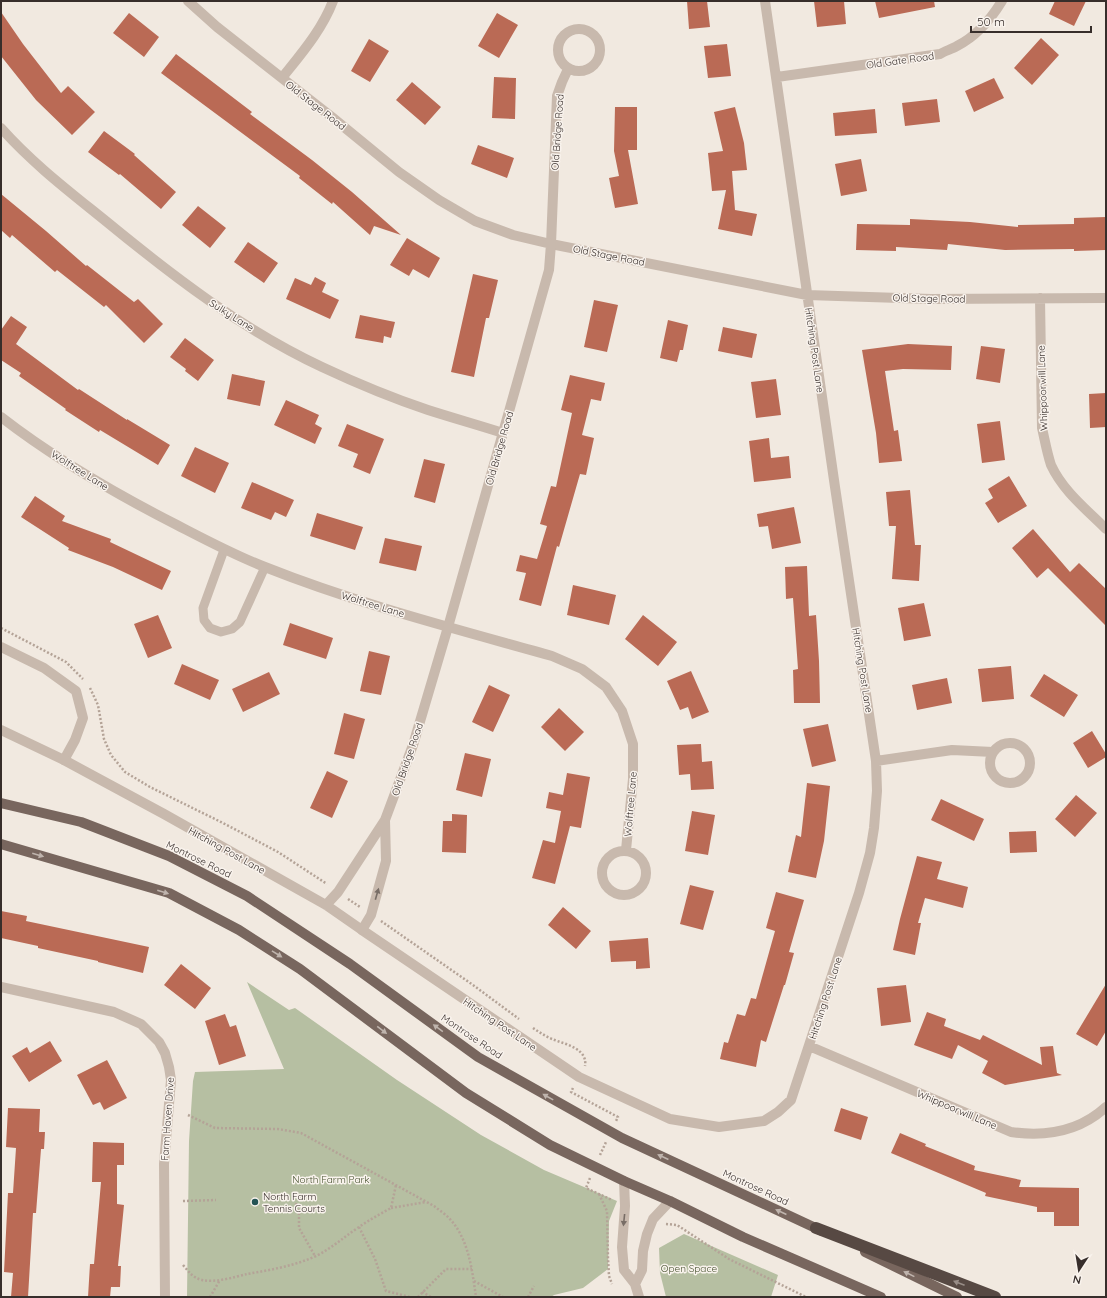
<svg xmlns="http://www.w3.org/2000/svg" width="1107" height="1298" viewBox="0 0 1107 1298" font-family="Quicksand,sans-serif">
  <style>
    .green { fill: #b6bfa2 }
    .building { fill: #ba6a55 }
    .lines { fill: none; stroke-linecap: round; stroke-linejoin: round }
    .path { stroke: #b4a397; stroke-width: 2.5; stroke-dasharray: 2 2; stroke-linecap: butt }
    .service { stroke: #c8b9ad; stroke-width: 9 }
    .minor { stroke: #c8b9ad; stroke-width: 10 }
    .tertiary { stroke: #c8b9ad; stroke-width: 10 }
    .primary { stroke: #78665e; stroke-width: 10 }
    .motorway { stroke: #574943; stroke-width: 12 }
    .oneway { fill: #bfb4ad }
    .oneway2 { fill: #786d66 }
    .oneway3 { fill: #988d87 }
    .poi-dot { fill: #245355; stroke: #f9f3ed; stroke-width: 1.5 }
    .labels { text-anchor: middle; stroke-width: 3; stroke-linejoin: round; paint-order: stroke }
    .street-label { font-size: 10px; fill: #372e2b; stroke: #f9f3ed }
    .park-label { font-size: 10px; fill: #485331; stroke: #f9f3ed }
    .poi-label { font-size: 10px; fill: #372e2b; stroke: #f9f3ed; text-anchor: start }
  </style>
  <rect width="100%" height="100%" fill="#f1e9e0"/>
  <path class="green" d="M 247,982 L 289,1010 L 295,1008 L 397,1080 L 481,1135 L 544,1170 L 617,1201 L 609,1221 L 608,1269 L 583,1288 L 554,1295 L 551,1297 L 187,1297 L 189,1141 L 193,1081 L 195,1072 L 284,1069 Z
    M 684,1234 L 778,1275 L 771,1297 L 666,1297 L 660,1273 L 659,1248 Z"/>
  <path class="building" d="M 687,1 L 707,1 L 710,27 L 689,29 Z
    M 814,1 L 844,1 L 846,24 L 817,27 Z
    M 875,1 L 934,1 L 935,7 L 879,18 Z
    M 1055,1 L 1086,1 L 1074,26 L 1049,14 Z
    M 1,12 L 23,44 L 61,93 L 68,86 L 95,112 L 72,135 L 36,100 L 1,56 Z
    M 129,13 L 159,37 L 144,57 L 113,33 Z
    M 497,13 L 518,25 L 499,58 L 478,46 Z
    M 1041,38 L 1059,55 L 1032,85 L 1014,68 Z
    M 369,39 L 389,51 L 370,82 L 351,71 Z
    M 727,44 L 731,76 L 708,78 L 704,46 Z
    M 176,54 L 252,112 L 250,114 L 312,160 L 352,192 L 401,235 L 374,226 L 370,235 L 333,202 L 332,204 L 299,178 L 300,176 L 161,73 Z
    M 494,77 L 516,78 L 515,119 L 492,118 Z
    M 994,78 L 1004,98 L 974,112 L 965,91 Z
    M 412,82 L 441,107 L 425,125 L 396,100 Z
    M 937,99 L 940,122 L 905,126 L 902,103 Z
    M 615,107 L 637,107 L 637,150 L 628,150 L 638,204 L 615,208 L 609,178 L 619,176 L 614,151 Z
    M 735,107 L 744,143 L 747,170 L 732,171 L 735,210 L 757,214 L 752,236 L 718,229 L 726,190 L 712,191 L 708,153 L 723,151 L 714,112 Z
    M 875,109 L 877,133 L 835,136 L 833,113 Z
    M 104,131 L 135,154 L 134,155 L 176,192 L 161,209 L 120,174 L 119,175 L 88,152 Z
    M 478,145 L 514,158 L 507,178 L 471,164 Z
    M 861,159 L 867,191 L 841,196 L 835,164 Z
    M 1,194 L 46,231 L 86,266 L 87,265 L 134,302 L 138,299 L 163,324 L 144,343 L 106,305 L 104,307 L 57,270 L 55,272 L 12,235 L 10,238 L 1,230 Z
    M 198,206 L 226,228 L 210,248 L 182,225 Z
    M 1106,217 L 1106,250 L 1074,251 L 1074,249 L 1005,250 L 948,244 L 947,250 L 896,247 L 896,251 L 856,250 L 857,224 L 910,225 L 910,219 L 970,222 L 1018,227 L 1018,225 L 1074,224 L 1074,218 Z
    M 407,238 L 440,258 L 429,278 L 413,269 L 409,276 L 390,265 Z
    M 248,242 L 278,263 L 264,283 L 234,262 Z
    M 473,274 L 498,280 L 489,318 L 486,318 L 474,377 L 451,372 Z
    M 315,277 L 326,283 L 322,292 L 339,300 L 330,319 L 286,299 L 295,278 L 311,285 Z
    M 594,300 L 618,305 L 607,352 L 584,347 Z
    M 360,315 L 395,322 L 391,338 L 384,336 L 383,343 L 355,338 Z
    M 11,316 L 27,327 L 16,344 L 78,390 L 79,389 L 127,420 L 127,419 L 170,445 L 158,465 L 100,430 L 99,432 L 65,410 L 66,409 L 19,376 L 21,373 L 1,360 L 1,330 Z
    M 668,320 L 688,325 L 683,350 L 680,350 L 677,362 L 660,358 Z
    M 723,327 L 757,334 L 752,358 L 718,351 Z
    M 185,338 L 214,360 L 198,381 L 185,371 L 186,369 L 170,357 Z
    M 908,344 L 952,346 L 951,370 L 903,369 L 885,371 L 894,431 L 898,430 L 902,461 L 879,463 L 876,433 L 862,350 Z
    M 981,346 L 1005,349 L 1000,383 L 976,379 Z
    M 232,374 L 265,381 L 260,406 L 227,399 Z
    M 570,375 L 605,383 L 601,401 L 591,399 L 582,435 L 594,438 L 586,475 L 580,474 L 559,547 L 557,546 L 541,606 L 519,600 L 526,573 L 516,571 L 520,555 L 537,559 L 547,526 L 540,524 L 551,486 L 556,487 L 572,413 L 561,410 Z
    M 776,379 L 781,415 L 756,418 L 751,382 Z
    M 1106,393 L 1106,427 L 1090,428 L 1089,394 Z
    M 286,400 L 319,415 L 315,424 L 322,428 L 315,444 L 274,425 Z
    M 1000,421 L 1005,460 L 982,463 L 977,424 Z
    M 347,424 L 384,439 L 370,474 L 353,467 L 358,454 L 338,446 Z
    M 769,438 L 771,458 L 789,456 L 791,478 L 754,482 L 749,441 Z
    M 195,447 L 229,463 L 215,493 L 181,476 Z
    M 424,459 L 445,464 L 435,503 L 414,497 Z
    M 1009,476 L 1027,506 L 998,523 L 985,503 L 993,498 L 988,489 Z
    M 252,482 L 294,500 L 286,517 L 275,512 L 271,520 L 241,508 Z
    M 910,490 L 915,545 L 921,545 L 919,581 L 892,579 L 896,526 L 889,526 L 886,492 Z
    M 35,496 L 65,516 L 62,521 L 111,539 L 110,542 L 171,571 L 162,590 L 113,567 L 68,550 L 69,548 L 21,517 Z
    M 794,507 L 801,543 L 772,549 L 768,526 L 759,527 L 757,514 Z
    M 317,513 L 363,527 L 355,550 L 310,536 Z
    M 1033,529 L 1070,572 L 1079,563 L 1106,589 L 1106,626 L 1048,568 L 1037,578 L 1012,548 Z
    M 385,538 L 422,546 L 416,571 L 379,563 Z
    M 807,566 L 809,616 L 816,615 L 819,661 L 820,703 L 794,703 L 793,670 L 798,669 L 793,598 L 786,599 L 785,567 Z
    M 573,585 L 616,595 L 609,625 L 567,615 Z
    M 924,603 L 931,636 L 904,641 L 898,608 Z
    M 158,615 L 172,648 L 148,658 L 134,624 Z
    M 643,615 L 677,642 L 658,666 L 625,639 Z
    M 290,623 L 333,638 L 326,659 L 283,645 Z
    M 369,651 L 390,656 L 381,695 L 360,691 Z
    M 182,664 L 219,680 L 210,700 L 174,684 Z
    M 1011,666 L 1014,699 L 982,702 L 978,669 Z
    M 691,671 L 709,712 L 692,719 L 688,707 L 680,710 L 667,681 Z
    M 269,672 L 280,694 L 243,712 L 232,689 Z
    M 1044,674 L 1078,695 L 1064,717 L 1030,696 Z
    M 947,678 L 952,703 L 917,710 L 912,685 Z
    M 489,685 L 510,695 L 493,732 L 472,722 Z
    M 559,708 L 584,732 L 565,751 L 541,727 Z
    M 344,713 L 365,719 L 354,759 L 334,754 Z
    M 828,724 L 836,761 L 812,767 L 803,729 Z
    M 1092,731 L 1106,754 L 1106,757 L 1088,768 L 1073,743 Z
    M 701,744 L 702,762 L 712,761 L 714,789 L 691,790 L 690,774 L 679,775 L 677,745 Z
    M 465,753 L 491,759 L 482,797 L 456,790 Z
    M 327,771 L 348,781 L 332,818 L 310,808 Z
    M 567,773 L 590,777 L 581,828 L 570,826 L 555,884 L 532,878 L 543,840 L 555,843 L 561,811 L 546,808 L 549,792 L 563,795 Z
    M 807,783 L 830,786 L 824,841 L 816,878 L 788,872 L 796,835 L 801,837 Z
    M 1076,795 L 1097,813 L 1075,837 L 1055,819 Z
    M 941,799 L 984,819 L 974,841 L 931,820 Z
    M 692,811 L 715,815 L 708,855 L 685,851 Z
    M 452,814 L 467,815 L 466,853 L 442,852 L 443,821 L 452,821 Z
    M 1036,831 L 1037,852 L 1010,853 L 1009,832 Z
    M 917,856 L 942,862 L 937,879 L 968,887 L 963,908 L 925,898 L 918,923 L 921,923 L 915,955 L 893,950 L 900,919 Z
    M 690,885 L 714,891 L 703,930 L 680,924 Z
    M 776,892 L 804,900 L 789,952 L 794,953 L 785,985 L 784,985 L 766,1042 L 761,1040 L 756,1067 L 720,1059 L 724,1042 L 728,1043 L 737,1014 L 745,1016 L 751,998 L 756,999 L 775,931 L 766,928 Z
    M 563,907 L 591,931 L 576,949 L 548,925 Z
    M 1,911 L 27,916 L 26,921 L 149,947 L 143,973 L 98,962 L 98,961 L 38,948 L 38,946 L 1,938 Z
    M 648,938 L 650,968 L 636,969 L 636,961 L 611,962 L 609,941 Z
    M 181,964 L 211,988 L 195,1009 L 164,985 Z
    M 1106,984 L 1106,1031 L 1097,1046 L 1076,1034 Z
    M 906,985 L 911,1022 L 881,1026 L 877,988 Z
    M 927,1012 L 946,1019 L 944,1026 L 980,1040 L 983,1035 L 1042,1065 L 1040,1047 L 1053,1046 L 1057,1073 L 1062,1075 L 1005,1085 L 982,1073 L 988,1061 L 958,1045 L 952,1059 L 914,1045 Z
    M 225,1014 L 230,1027 L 236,1025 L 246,1056 L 219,1065 L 205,1021 Z
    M 50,1041 L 62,1061 L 29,1082 L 12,1056 L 27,1047 L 30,1053 Z
    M 107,1060 L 127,1098 L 104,1110 L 100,1102 L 93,1105 L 77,1075 Z
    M 8,1108 L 40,1109 L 39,1132 L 45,1132 L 44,1149 L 41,1149 L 36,1213 L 33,1213 L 28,1297 L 11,1297 L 13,1273 L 4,1272 L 8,1193 L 13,1193 L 16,1148 L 6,1147 Z
    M 841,1108 L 868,1117 L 861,1140 L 834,1131 Z
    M 900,1133 L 926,1144 L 925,1146 L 975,1166 L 974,1170 L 1021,1180 L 1019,1187 L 1079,1188 L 1079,1226 L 1054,1226 L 1054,1212 L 1037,1212 L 1037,1207 L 985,1196 L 986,1193 L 891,1153 Z
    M 93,1142 L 124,1143 L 124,1165 L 117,1165 L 117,1204 L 124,1205 L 118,1266 L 121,1266 L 120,1287 L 111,1287 L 110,1297 L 88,1297 L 90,1264 L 94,1264 L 101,1182 L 92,1182 Z"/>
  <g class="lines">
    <path class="path" d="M 1,628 L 66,662 L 83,679
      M 90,688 L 98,705 L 104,739 L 111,755 L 125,772 L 150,787 L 223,823 L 278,852 L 327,884
      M 348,899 L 360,907
      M 381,921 L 473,985 L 519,1019
      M 533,1028 C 539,1032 545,1036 552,1039 C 564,1044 588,1048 585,1066
      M 573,1088 L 571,1092 L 618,1117 L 616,1121
      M 188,1115 L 215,1128 L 278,1129 L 301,1133 L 434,1206 C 439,1210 445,1214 449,1218 C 469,1239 472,1270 476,1297
      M 600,1155 L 606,1142
      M 590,1178 L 586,1188 L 612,1200
      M 599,1194 L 607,1211 L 608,1258 L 609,1276 L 612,1284
      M 183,1201 L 216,1200
      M 295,1204 L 299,1205 L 299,1228 L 315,1256
      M 391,1208 L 426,1202
      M 666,1224 L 677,1225 L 729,1259 L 806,1297
      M 359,1227 L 375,1259 L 386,1291 L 410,1297
      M 183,1265 C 189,1272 193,1278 202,1280 C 215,1283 235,1277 247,1274 C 270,1270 294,1266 316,1256 C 332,1248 344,1237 359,1227 C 369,1220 380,1214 391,1208 L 396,1185
      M 474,1281 L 503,1297
      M 422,1292 L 431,1297
      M 210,1297 L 220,1280
      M 418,1297 L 446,1269 L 472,1269
      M 528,1297 L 534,1286"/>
    <path class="service" d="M 224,550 L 203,608 L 204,620 L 210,628 L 221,632 L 232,629 L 240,622 L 265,567"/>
    <path class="minor" d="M558 50a21 21 0 1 1 42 0a21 21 0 1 1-42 0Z
      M 568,69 L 562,82 L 557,96 L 551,244 L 807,295 L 931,299 L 1106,298
      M 777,77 L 940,54 C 945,51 952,49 957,46 C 977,36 991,19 1002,1
      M 1,128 C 33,164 70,192 107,222 C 174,277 243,330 322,367 C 356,383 392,398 428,410 C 453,418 478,425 503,433
      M 1040,298 L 1042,428 C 1045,441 1047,453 1051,465 C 1063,491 1086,509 1106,529
      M 1,417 C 55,459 116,494 177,525 C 206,540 234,555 265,567 C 358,604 456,629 552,656 L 582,669 L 606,687 L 622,711 L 633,744 L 633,779 L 626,850
      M 1,647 L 44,668 L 76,691 L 83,718 L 75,740 L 64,760
      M990 763a20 20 0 1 1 40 0a20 20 0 1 1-40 0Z
      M 876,761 L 952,750 L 993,752
      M602 873a22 22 0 1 1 44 0a22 22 0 1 1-44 0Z
      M 362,930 L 579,1077 L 670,1119 L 719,1127 L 764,1121 L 778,1112 L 791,1100 L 859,893 L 870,853 L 874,828 L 877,791 L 876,761 L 835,487 L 765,1
      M 1,987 L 114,1012 L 141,1024 L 159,1042 L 165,1053 L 169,1067 L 171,1080 L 164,1164 L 165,1297
      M 809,1046 L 1011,1132 C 1046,1137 1080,1131 1106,1107
      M 624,1181 L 625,1206 L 622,1247 L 624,1270 L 635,1284 L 639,1297
      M 635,1284 L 642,1270 L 643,1251 L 647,1234 L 653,1219 L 670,1201"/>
    <path class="tertiary" d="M 188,1 L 217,27 L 333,118 L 399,172 L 439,200 L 475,221 L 513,235 L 551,244 L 549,270 L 448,627 L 413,745 L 385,820 L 338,892 L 326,905
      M 282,78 C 301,54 322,30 333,1
      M 1,730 L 64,760 L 164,814 L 326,905 L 362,930 L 371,915 L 386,861 L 385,820"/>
    <path class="primary" d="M 1,803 L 81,822 L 169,856 L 247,896 L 350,964 L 478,1057 L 622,1138 L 822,1231
      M 1,844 L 169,893 L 239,930 L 300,969 L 466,1093 L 550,1145 L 624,1181 L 670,1201 L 743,1237 L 881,1297
      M 865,1252 L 957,1297"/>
    <path class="motorway" d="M 816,1228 L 995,1297"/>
  </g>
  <defs><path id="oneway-solid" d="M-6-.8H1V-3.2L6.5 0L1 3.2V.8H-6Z"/></defs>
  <g class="oneway">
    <use href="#oneway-solid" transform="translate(38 855) rotate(16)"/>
    <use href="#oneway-solid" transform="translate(163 892) rotate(17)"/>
    <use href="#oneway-solid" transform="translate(277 954) rotate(32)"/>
    <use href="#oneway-solid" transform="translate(438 1028) rotate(-144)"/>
    <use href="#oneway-solid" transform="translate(382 1030) rotate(37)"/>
    <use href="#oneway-solid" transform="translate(548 1097) rotate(-151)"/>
    <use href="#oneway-solid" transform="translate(663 1157) rotate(-155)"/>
    <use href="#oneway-solid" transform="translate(781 1212) rotate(-155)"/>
    <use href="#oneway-solid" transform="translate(909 1274) rotate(-154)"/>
  </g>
  <g class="oneway2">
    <use href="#oneway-solid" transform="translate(377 894) rotate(-74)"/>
    <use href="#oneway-solid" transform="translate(624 1220) rotate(96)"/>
  </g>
  <use class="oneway3" href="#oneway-solid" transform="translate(959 1283) rotate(-159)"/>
  <circle class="poi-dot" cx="255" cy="1202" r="4"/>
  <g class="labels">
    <g class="street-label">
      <text transform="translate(900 60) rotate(-8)" y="4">Old Gate Road</text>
      <text transform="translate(316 105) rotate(38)" y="4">Old Stage Road</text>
      <text transform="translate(557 132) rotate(-86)" y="4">Old Bridge Road</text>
      <text transform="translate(609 255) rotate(11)" y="4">Old Stage Road</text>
      <text transform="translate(929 298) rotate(1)" y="4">Old Stage Road</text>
      <text transform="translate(232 315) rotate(32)" y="4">Sulky Lane</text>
      <text transform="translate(815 350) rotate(82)" y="4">Hitching Post Lane</text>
      <text transform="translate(1042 388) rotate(-92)" y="4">Whippoorwill Lane</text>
      <text transform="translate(499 448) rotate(-74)" y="4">Old Bridge Road</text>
      <text transform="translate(80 470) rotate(32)" y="4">Wolftree Lane</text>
      <text transform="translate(373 604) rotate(17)" y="4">Wolftree Lane</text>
      <text transform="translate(863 670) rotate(81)" y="4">Hitching Post Lane</text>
      <text transform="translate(407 759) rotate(-71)" y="4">Old Bridge Road</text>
      <text transform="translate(630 804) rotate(-85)" y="4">Wolftree Lane</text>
      <text transform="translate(227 850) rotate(29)" y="4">Hitching Post Lane</text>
      <text transform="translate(199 859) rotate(26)" y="4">Montrose Road</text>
      <text transform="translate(825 998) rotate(-72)" y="4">Hitching Post Lane</text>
      <text transform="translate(500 1024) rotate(34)" y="4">Hitching Post Lane</text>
      <text transform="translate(472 1036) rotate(34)" y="4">Montrose Road</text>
      <text transform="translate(957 1109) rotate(23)" y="4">Whippoorwill Lane</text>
      <text transform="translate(167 1119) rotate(-86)" y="4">Farm Haven Drive</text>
      <text transform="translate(756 1187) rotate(25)" y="4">Montrose Road</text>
    </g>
    <g class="park-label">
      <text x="331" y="1183">North Farm Park</text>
      <text x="689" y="1272">Open Space</text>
    </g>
    <g class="poi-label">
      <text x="263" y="1200">North Farm<tspan x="263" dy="12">Tennis Courts</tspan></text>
    </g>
  </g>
  <rect width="1107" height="1298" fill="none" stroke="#372e2b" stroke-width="4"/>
  <g transform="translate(1079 1270) rotate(192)" stroke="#f9f3ed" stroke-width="3" paint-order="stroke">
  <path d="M0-3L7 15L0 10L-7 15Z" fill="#372e2b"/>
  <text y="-6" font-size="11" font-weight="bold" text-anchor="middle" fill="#372e2b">N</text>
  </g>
  <path d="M971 26v6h120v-6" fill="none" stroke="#372e2b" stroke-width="2"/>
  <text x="977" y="26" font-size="12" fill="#372e2b" stroke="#f9f3ed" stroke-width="3" paint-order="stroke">50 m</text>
</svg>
